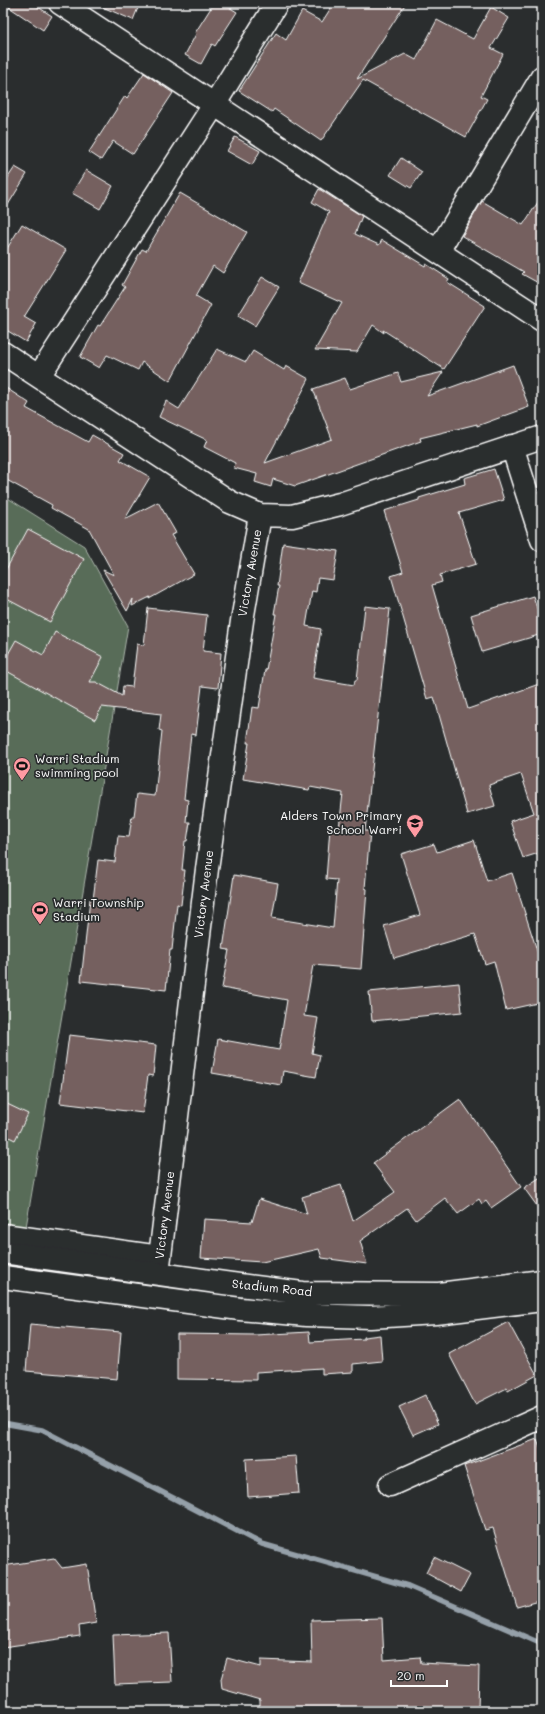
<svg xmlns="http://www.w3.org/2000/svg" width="545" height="1714" viewBox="0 0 545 1714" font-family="Mali,sans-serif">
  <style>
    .green { fill: #586c58; stroke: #acb6ac }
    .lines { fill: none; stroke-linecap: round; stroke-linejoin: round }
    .stream { stroke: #95a0a9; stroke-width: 5.5 }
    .building { fill: #74615e; stroke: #fff }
    .minor-casing { stroke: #fff; stroke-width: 25 }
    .major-casing { stroke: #fff; stroke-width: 25 }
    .minor { stroke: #2a2d2e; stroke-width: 22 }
    .major { stroke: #2a2d2e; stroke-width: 22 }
    .labels { text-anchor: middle; stroke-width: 3.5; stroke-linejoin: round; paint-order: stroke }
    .street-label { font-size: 12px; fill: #fff; stroke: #2a2d2e }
    .poi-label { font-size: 12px; fill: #fff; stroke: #2a2d2e; text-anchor: start }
  </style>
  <rect width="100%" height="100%" fill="#2a2d2e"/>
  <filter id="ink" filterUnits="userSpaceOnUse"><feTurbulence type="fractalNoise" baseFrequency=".025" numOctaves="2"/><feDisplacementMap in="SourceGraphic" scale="8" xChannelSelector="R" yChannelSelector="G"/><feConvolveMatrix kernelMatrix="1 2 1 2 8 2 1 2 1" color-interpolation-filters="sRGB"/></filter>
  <g filter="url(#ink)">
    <path class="green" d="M 3,495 L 84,546 L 128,626 L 26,1227 L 3,1224 Z"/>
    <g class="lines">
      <path class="stream" d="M 3,1423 L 42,1430 L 262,1544 L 408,1586 L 542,1644"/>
    </g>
    <path class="building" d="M 3,3 L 32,3 L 52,16 L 43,30 Z
      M 93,3 L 140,3 L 133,20 Z
      M 214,3 L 222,3 L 237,12 L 215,46 L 212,44 L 201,64 L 185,55 L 196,34 L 195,33 Z
      M 334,3 L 406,3 L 357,79 L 405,54 L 416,60 L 437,20 L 473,39 L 491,7 L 509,18 L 491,48 L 503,54 L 481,96 L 487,99 L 466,137 L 363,80 L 321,141 L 274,109 L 272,112 L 239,91 L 276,33 L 286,40 L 302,11 L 322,22 Z
      M 144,73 L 173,93 L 133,154 L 113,141 L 101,160 L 89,152 L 125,96 L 127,98 Z
      M 235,137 L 260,151 L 252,165 L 227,151 Z
      M 401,158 L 422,172 L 411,188 L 390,175 Z
      M 15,167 L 27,174 L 3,213 L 3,185 Z
      M 86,170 L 113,186 L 100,209 L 72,193 Z
      M 319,189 L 362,216 L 355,234 L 379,245 L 382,240 L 425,266 L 426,264 L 449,279 L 447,282 L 485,306 L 444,369 L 383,330 L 384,333 L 373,325 L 357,352 L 315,350 L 342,303 L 298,283 L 329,212 L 312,202 Z
      M 180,193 L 247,232 L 223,273 L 213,266 L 196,296 L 211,305 L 170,381 L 142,362 L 138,370 L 107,355 L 99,368 L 80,357 L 98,325 L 100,326 L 125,287 L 122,285 L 142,249 L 146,251 Z
      M 542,196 L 542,285 L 522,274 L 524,272 L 462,236 L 482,201 L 523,225 Z
      M 22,224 L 66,250 L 24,317 L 36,324 L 26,342 L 3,328 L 3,255 Z
      M 262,277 L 279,287 L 255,326 L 238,316 Z
      M 217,349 L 246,362 L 253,351 L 284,370 L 286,366 L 309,379 L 265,463 L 332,439 L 313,389 L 345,378 L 350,389 L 398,373 L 401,382 L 443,372 L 427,396 L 513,365 L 529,407 L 477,426 L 477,424 L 420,438 L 421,441 L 295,486 L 273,479 L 271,487 L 255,482 L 257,474 L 234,468 L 235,463 L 204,447 L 207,440 L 159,417 L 166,401 L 179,409 Z
      M 3,386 L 29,403 L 26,408 L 88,442 L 92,435 L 124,453 L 120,460 L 150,477 L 125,519 L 158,502 L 176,533 L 171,535 L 194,574 L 149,599 L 150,597 L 132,606 L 133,599 L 127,611 L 103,570 L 114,575 L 89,529 L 51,508 L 52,505 L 3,478 Z
      M 494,469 L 504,500 L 459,513 L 476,564 L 440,575 L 442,582 L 432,585 L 468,709 L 542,683 L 542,852 L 523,858 L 510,821 L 534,813 L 521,774 L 489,785 L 495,806 L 467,814 L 434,697 L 427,699 L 391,576 L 403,572 L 384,511 L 419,500 L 419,498 L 465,484 L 464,478 Z
      M 28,529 L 84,559 L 50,622 L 3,597 L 3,575 Z
      M 283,543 L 338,551 L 333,580 L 318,578 L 316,592 L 312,591 L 306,626 L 321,629 L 313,678 L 354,685 L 355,680 L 357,680 L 365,606 L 390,609 L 365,831 L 370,831 L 365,888 L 367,889 L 361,969 L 313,965 L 304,1016 L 318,1018 L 312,1053 L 320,1055 L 316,1077 L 283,1071 L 281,1085 L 212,1073 L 218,1039 L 279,1050 L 287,1000 L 222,988 L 229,950 L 223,949 L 234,875 L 278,883 L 272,918 L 333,928 L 337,880 L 326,879 L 330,828 L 339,829 L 343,793 L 310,787 L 309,790 L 243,779 L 249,743 L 247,743 L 252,707 L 259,708 L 265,670 L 266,670 L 276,614 L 274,614 L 279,586 L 277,586 Z
      M 533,596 L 542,623 L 542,634 L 482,652 L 471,615 Z
      M 148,608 L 207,615 L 203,651 L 221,653 L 218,688 L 202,686 L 196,735 L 191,734 L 184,799 L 188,800 L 186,822 L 190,822 L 187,841 L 185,841 L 182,870 L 185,870 L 181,905 L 177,904 L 172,950 L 170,950 L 166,990 L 81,981 L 90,899 L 93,900 L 98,860 L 115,862 L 118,836 L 129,837 L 132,816 L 134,816 L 137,794 L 155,796 L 162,731 L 159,730 L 161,714 L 102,707 L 95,720 L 3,669 L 3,663 L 16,640 L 43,655 L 55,632 L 103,657 L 90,682 L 96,682 L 122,696 L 123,686 L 132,687 L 137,644 L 144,645 Z
      M 474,840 L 487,881 L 512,873 L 542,966 L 542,1002 L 506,1010 L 494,961 L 485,964 L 475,934 L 394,958 L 384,926 L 420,915 L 401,854 L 434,844 L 437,852 Z
      M 459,983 L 462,1012 L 372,1021 L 369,992 Z
      M 69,1035 L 156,1045 L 153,1076 L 148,1075 L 143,1113 L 60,1103 Z
      M 460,1099 L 521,1187 L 491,1208 L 486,1201 L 482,1204 L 479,1199 L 458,1214 L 445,1198 L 416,1220 L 407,1208 L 360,1241 L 367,1264 L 322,1258 L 319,1249 L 262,1262 L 201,1258 L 204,1219 L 252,1222 L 259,1199 L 307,1214 L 302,1197 L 341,1185 L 353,1221 L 395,1192 L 373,1163 Z
      M 3,1102 L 28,1114 L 15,1140 L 3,1134 Z
      M 542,1176 L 542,1213 L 524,1188 Z
      M 508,1322 L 537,1375 L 508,1391 L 507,1388 L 475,1404 L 449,1354 Z
      M 30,1324 L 121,1332 L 117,1379 L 26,1371 Z
      M 309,1332 L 310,1342 L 364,1339 L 364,1337 L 380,1335 L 382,1361 L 353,1364 L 353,1372 L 322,1374 L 322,1368 L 256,1372 L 256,1380 L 177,1379 L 177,1334 L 255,1335 Z
      M 425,1395 L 438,1424 L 413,1435 L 399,1407 Z
      M 537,1439 L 542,1452 L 542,1600 L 517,1607 L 493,1528 L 485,1530 L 464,1466 Z
      M 296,1456 L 299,1493 L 248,1497 L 246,1459 Z
      M 434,1557 L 470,1575 L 461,1592 L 426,1573 Z
      M 54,1558 L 62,1568 L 87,1564 L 96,1623 L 79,1626 L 80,1636 L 3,1647 L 3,1566 Z
      M 382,1618 L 384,1660 L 420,1657 L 421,1663 L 479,1666 L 478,1711 L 260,1711 L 260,1700 L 222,1689 L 221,1679 L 227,1658 L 261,1667 L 261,1660 L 312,1662 L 311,1620 Z
      M 169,1633 L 172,1682 L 115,1684 L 113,1635 Z"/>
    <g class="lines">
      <defs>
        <path id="minor" d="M 60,3 L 542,320
          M 438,251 L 542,77
          M 3,353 L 230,502 L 260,515 L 292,516 L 340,504 L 542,437
          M 39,376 L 214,105 L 277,3
          M 512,446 L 542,540
          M 3,1235 L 160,1257
          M 158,1273 L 207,869 L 242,621 L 260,515
          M 390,1485 L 542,1417"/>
        <path id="major" d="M 3,1252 L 224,1283 L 302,1293 L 439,1294 L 542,1281
          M 3,1277 L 240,1309 L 306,1315 L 370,1317 L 436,1313 L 542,1300"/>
      </defs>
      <use href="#minor" class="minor-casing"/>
      <use href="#major" class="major-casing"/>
      <use href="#minor" class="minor"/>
      <use href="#major" class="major"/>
    </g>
  </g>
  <defs>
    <symbol id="stadium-pin" viewBox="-11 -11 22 30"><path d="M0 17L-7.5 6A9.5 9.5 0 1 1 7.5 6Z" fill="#ff9aa2" stroke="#2a2d2e"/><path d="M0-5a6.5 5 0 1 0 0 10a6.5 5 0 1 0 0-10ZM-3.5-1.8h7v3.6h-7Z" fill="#111"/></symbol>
    <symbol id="school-pin" viewBox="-11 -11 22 30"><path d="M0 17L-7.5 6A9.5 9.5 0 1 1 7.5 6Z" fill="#ff9aa2" stroke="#2a2d2e"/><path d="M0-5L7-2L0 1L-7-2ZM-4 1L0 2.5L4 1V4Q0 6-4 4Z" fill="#111"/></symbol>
  </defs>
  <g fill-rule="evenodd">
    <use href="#stadium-pin" x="12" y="756" width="20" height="27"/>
    <use href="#school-pin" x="405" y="813" width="20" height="27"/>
    <use href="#stadium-pin" x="30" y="900" width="20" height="27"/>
  </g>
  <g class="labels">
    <g class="street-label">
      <text transform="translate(250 573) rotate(-80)" y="4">Victory Avenue</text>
      <text transform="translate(204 894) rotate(-83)" y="4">Victory Avenue</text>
      <text transform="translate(165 1215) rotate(-83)" y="4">Victory Avenue</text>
      <text transform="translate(272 1288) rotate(6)" y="4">Stadium Road</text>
    </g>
    <g class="poi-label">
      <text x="35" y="763">Warri Stadium<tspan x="35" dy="14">swimming pool</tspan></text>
      <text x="402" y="820" text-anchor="end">Alders Town Primary<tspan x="402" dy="14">School Warri</tspan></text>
      <text x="53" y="907">Warri Township<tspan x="53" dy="14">Stadium</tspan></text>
    </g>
  </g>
  <rect width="545" height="1714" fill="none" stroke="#2a2d2e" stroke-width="16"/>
  <rect x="8" y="8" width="529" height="1698" fill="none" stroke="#fff" stroke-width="1.5" filter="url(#ink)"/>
  <path d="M391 1680v6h56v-6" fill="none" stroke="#ffffff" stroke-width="2"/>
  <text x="397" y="1680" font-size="12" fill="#ffffff" stroke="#2a2d2e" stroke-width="3" paint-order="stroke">20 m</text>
</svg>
